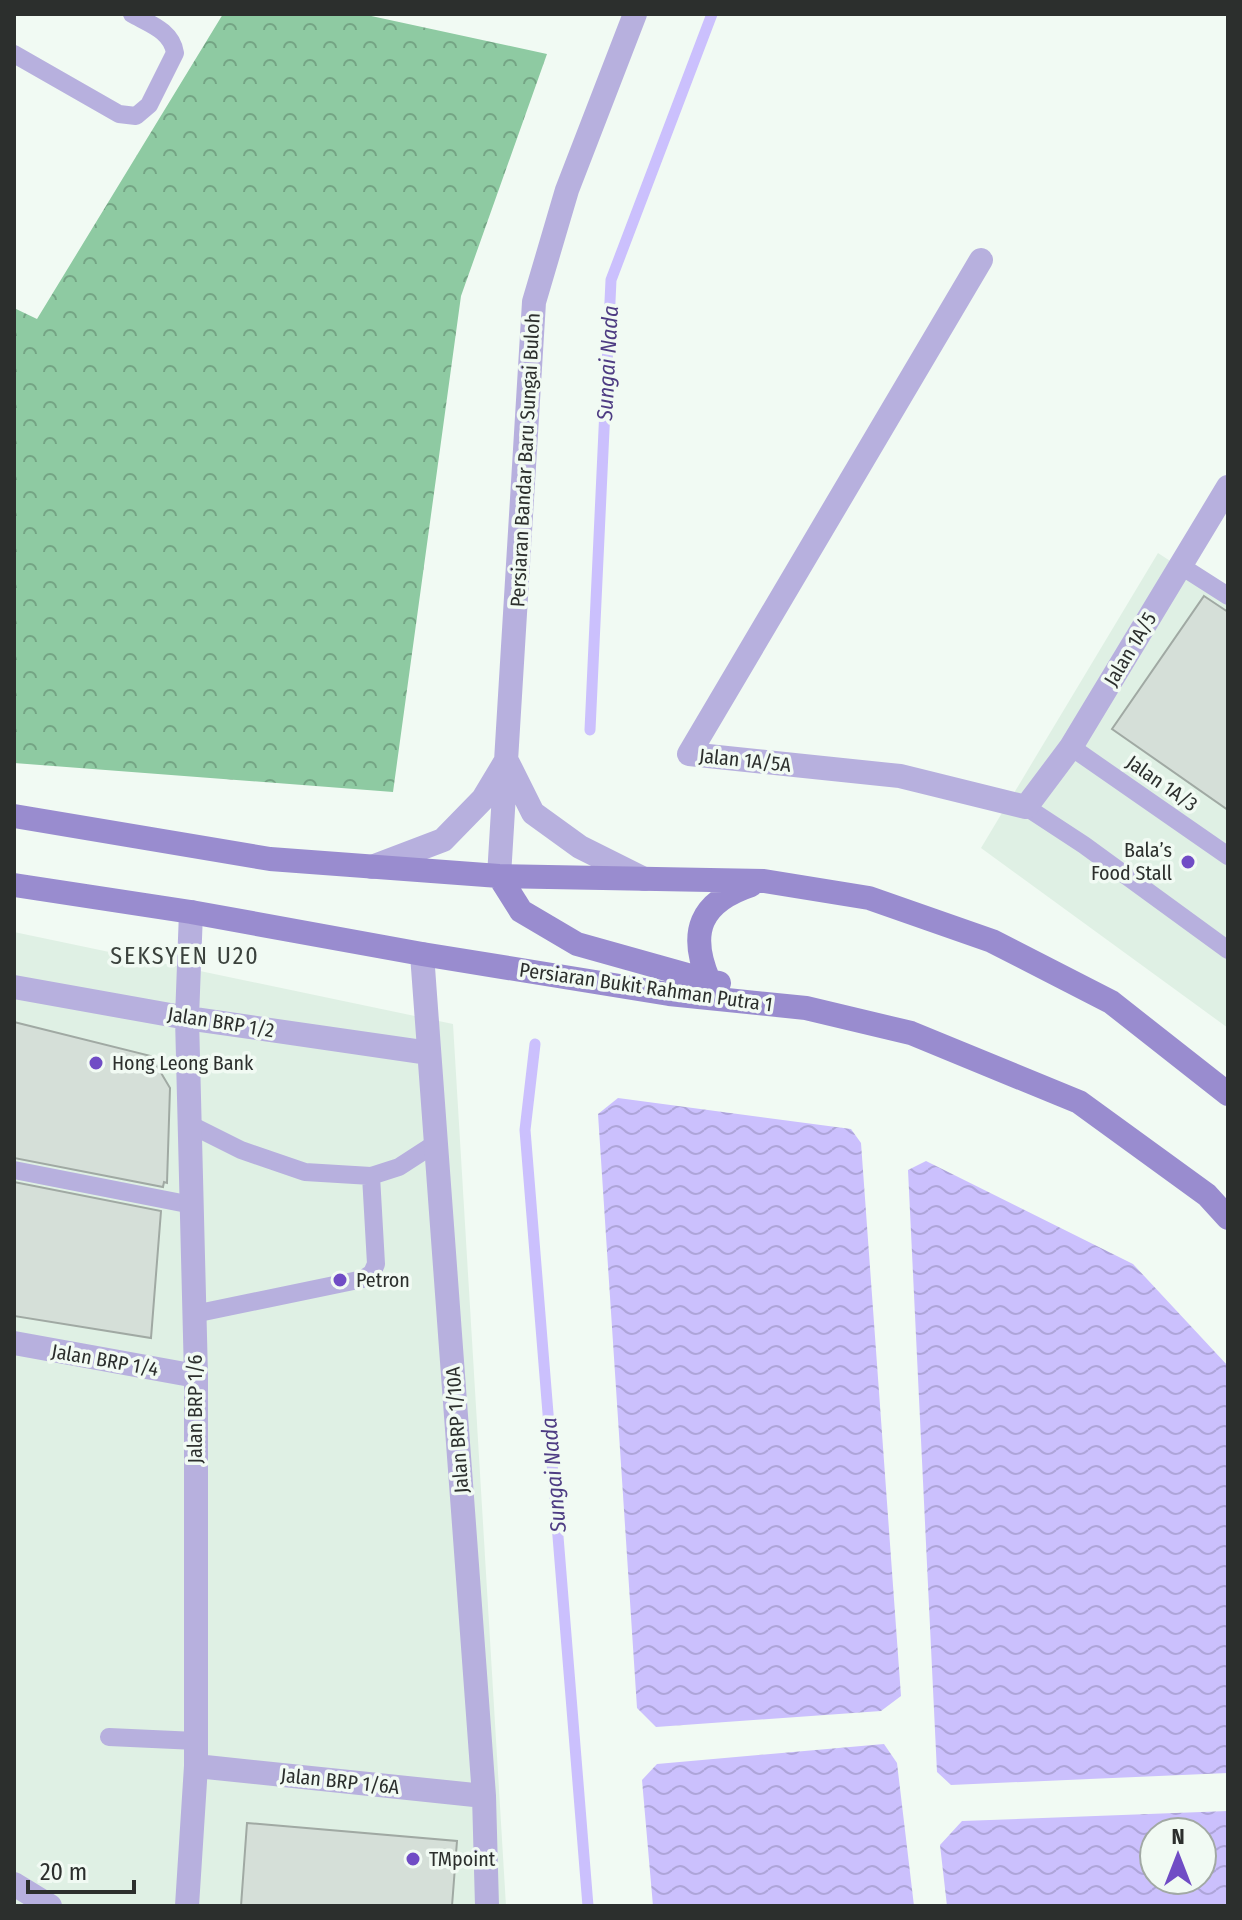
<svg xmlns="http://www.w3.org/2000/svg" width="1242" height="1920" viewBox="0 0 1242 1920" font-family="'Fira Sans Condensed',sans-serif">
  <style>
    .built { fill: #dff0e4 }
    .forest { fill: url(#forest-crowns) }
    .water { fill: url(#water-waves); fill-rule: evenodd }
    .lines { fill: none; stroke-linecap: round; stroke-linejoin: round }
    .stream { stroke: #cbc0fd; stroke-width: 11 }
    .building { fill: #d5dfd8; stroke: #a0a9a3; stroke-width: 2 }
    .service { stroke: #b7b0de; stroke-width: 18 }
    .minor { stroke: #b7b0de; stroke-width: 24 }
    .tertiary { stroke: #b7b0de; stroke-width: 24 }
    .secondary { stroke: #998ccf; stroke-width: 24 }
    .poi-dot { fill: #704cc5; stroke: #f1faf3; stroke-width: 3 }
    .labels { text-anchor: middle; stroke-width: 7; stroke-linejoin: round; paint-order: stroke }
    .street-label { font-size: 20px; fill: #2c2f2d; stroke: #f1faf3 }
    .poi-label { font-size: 20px; fill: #2c2f2d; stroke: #f1faf3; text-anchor: start }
    .water-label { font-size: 22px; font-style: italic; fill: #4e3c83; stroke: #f1faf3 }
    .quarter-label { font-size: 24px; letter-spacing: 2px; fill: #3b423d; stroke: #f1faf3 }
  </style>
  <defs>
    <pattern id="forest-crowns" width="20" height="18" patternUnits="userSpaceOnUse" patternTransform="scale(2)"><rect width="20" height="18" fill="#8ecaa2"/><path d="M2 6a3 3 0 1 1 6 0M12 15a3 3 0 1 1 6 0" fill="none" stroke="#74a484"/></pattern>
    <pattern id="water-waves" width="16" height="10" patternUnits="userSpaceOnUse" patternTransform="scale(2)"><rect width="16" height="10" fill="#cbc0fd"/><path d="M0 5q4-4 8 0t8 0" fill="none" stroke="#aea5d9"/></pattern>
  </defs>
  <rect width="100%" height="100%" fill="#f1faf3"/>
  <path class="built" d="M 1158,553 L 1228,599 L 1228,1028 L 981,848 Z
    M 14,932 L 453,1024 L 506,1906 L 14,1906 Z"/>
  <path class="forest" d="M 223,14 L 362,14 L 547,54 L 461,296 L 393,792 L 14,763 L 14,308 L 37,319 Z"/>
  <path class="water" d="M 618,1098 L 851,1129 L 861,1143 L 901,1696 L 881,1711 L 656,1727 L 637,1708 L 598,1114 Z
    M 926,1161 L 1133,1264 L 1228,1366 L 1228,1773 L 951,1785 L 937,1772 L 908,1170 Z
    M 884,1744 L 897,1763 L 914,1906 L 653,1906 L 642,1780 L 657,1764 Z
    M 1228,1811 L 1228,1906 L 947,1906 L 940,1845 L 962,1821 ZM 1154,1832 L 1202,1832 L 1202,1880 L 1154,1880 Z"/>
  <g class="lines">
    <path class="stream" d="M 590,730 L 611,280 L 712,14
      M 535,1044 L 525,1130 L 588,1906"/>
  </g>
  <path class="building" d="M 1204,596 L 1228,612 L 1228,810 L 1112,729 Z
    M 14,1022 L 151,1056 L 170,1088 L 167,1183 L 164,1182 L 163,1187 L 14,1158 Z
    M 14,1182 L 161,1211 L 151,1338 L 14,1316 Z
    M 247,1823 L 457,1841 L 452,1906 L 241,1906 Z"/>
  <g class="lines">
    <path class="service" d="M 14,54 L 119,114 L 136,116 L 149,105 L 175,53 C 172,31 150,24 132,14
      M 1181,566 L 1228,596
      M 1071,747 L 1228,856
      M 1026,807 L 1084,845 L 1228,950
      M 189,1124 L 241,1150 L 305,1172 L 371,1176 L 399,1167 L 436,1143
      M 14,1170 L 192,1205
      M 194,1314 L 363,1279 L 372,1273 L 376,1264 L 371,1176
      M 109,1737 L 196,1741"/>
    <path class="minor" d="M 981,260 L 689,754 L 900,776 L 1026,807 L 1071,747 L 1228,487
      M 422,954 L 484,1796 L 487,1906
      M 14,987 L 187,1018 L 429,1053
      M 14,1343 L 196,1376
      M 196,1766 L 484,1796
      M 14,1884 L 50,1906
      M 187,1906 L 196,1766 L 196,1376 L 187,1018 L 191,912"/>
    <path class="tertiary" d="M 508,763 L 533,813 L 580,847 L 644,879
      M 372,867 L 443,840 L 483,799 L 504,764
      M 499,876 L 534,302 L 567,190 L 635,14"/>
    <path class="secondary" d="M 14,816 L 270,859 L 499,876 L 764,881 L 869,898 L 992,941 L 1111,1002 L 1228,1094
      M 499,876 L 521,911 L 577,944 L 709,981
      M 14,885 L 191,912 L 422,954 L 669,994 L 806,1008 L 911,1033 L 1079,1102 L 1207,1195 L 1228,1218
      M 719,983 L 709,981 C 688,932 700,902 751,885"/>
  </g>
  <g class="poi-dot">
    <circle cx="1188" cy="862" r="8"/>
    <circle cx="96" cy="1063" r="8"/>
    <circle cx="340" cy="1280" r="8"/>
    <circle cx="413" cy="1859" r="8"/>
  </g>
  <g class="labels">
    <g class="street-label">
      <text transform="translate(525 460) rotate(-87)" y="7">Persiaran Bandar Baru Sungai Buloh</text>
      <text transform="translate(1130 649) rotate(-59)" y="7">Jalan 1A/5</text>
      <text transform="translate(745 760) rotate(6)" y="7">Jalan 1A/5A</text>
      <text transform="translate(1162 783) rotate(35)" y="7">Jalan 1A/3</text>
      <text transform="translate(646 987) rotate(8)" y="7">Persiaran Bukit Rahman Putra 1</text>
      <text transform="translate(221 1022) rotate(9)" y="7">Jalan BRP 1/2</text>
      <text transform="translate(105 1360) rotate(10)" y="7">Jalan BRP 1/4</text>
      <text transform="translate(195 1409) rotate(-90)" y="7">Jalan BRP 1/6</text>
      <text transform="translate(457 1430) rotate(-94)" y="7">Jalan BRP 1/10A</text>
      <text transform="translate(340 1781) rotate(6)" y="7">Jalan BRP 1/6A</text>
    </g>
    <g class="poi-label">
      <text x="1172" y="857" text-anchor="end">Bala’s<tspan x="1172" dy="23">Food Stall</tspan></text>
      <text x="112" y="1070">Hong Leong Bank</text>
      <text x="356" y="1287">Petron</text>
      <text x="429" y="1866">TMpoint</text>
    </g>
    <g class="water-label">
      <text transform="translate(607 363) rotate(-87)" y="8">Sungai Nada</text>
      <text transform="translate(553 1475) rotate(-95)" y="8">Sungai Nada</text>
    </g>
    <g class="quarter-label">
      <text x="185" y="964">SEKSYEN U20</text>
    </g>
  </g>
  <rect width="1242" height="1920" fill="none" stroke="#2c2f2d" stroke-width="32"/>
  <g transform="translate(1178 1856)"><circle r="38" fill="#f1faf3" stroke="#a2a9a4" stroke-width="2"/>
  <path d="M0-6L14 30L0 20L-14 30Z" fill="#704cc5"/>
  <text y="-12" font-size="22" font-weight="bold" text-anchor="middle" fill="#2c2f2d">N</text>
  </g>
  <path d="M28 1880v12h106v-12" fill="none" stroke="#2c2f2d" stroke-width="4"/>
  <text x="40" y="1880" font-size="24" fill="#2c2f2d" stroke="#f1faf3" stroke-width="6" paint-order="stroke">20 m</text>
</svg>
